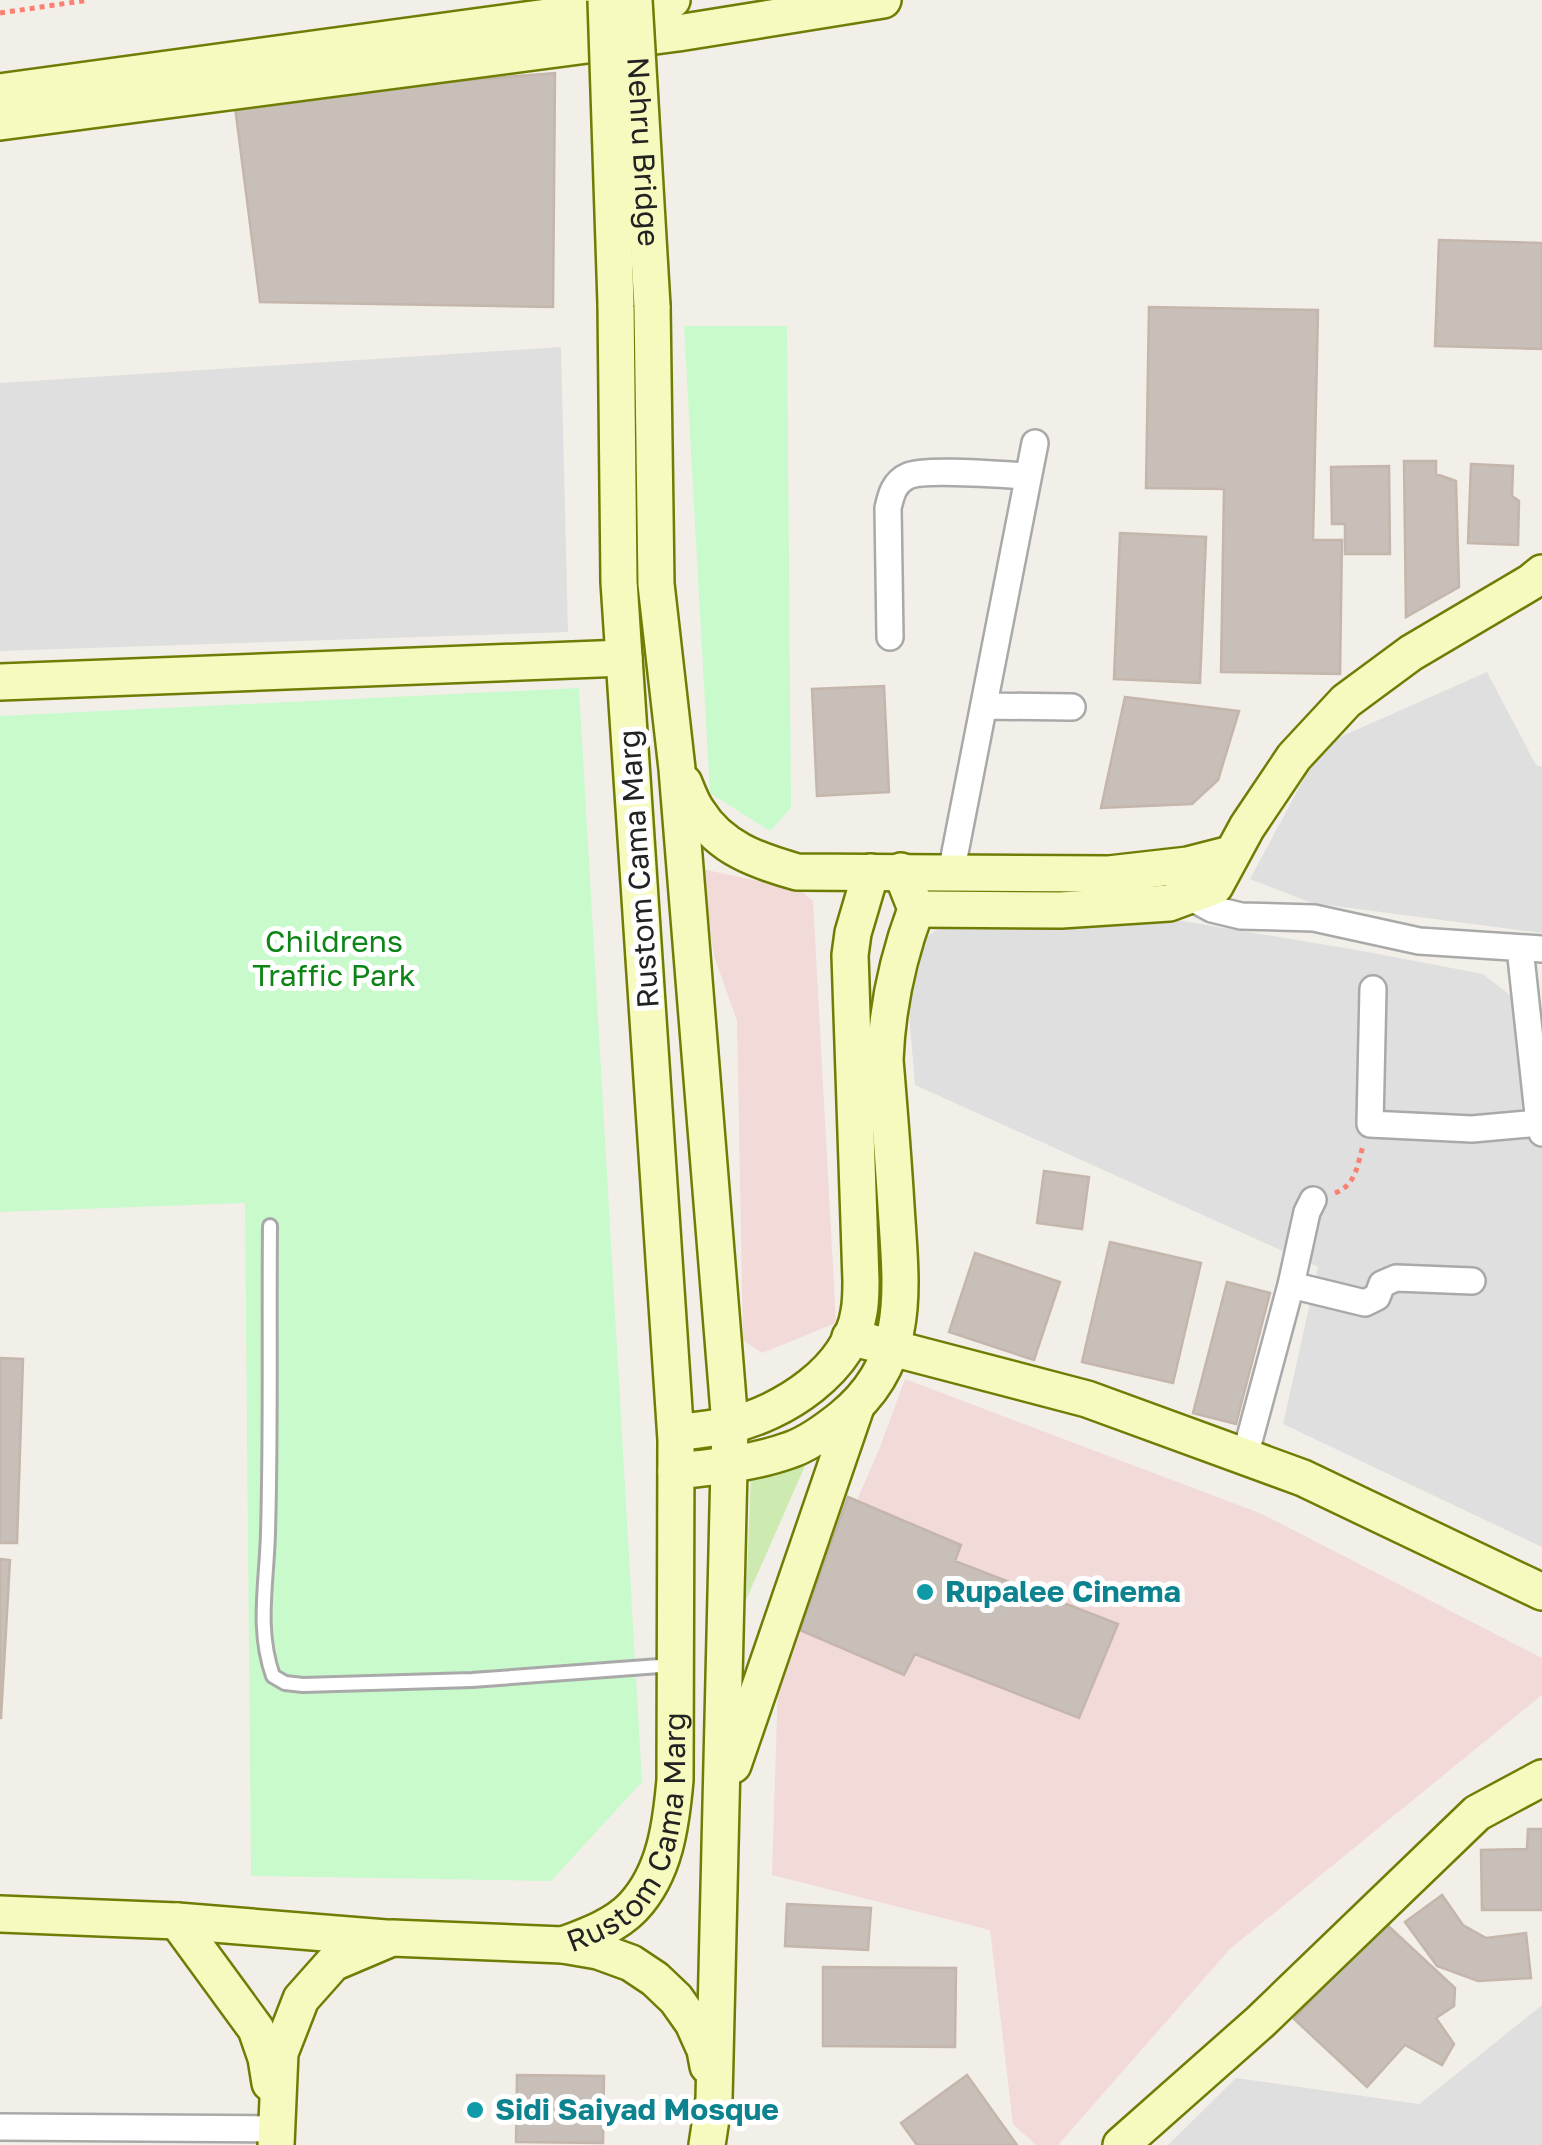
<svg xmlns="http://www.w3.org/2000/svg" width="1542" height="2145" viewBox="0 0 1542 2145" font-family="'Golos Text',sans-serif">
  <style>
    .residential { fill: #e0dfdf }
    .commercial { fill: #f2dad9 }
    .grass { fill: #cdebb0 }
    .park { fill: #c8facc }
    .building { fill: #c7bfb8; stroke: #c4b6ab; stroke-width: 2.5 }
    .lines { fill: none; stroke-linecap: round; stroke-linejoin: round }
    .lane-casing { stroke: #a9a9a9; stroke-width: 18 }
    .street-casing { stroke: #a9a9a9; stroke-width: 30 }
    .secondary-casing { stroke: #707d05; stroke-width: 40 }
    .path { stroke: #fa8072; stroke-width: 5; stroke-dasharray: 5 5; stroke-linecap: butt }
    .lane { stroke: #fff; stroke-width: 12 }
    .street { stroke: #fff; stroke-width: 25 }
    .secondary { stroke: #f7fabf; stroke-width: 35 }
    .secondary-bridge-casing { stroke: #707d05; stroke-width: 40; stroke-linecap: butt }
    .secondary-bridge { stroke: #f7fabf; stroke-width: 35 }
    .culture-dot { fill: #0f9aa8; stroke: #fff; stroke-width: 4 }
    .labels { text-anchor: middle; stroke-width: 10; stroke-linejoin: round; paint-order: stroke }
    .street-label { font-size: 30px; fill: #222; stroke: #fff }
    .park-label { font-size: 30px; fill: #0c8416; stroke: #fff }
    .culture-label { font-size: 30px; font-weight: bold; fill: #0d838f; stroke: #fff; text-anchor: start }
  </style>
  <rect width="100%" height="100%" fill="#f2efe9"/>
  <path class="residential" d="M 561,347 L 568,632 L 0,651 L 0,383 Z
    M 1487,672 L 1536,765 L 1542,767 L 1542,933 L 1312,903 L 1250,879 L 1322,745 Z
    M 1016,893 L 1368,952 L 1483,974 L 1542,1020 L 1542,1547 L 1283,1424 L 1318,1267 L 915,1085 L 904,953 L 952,919 Z
    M 1542,2005 L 1542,2145 L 1168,2145 L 1236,2078 L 1419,2104 Z"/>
  <path class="commercial" d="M 702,869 L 800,890 L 813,901 L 836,1323 L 762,1353 L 743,1340 L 737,1021 L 714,956 Z
    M 905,1379 L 1262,1514 L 1542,1658 L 1542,1695 L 1230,1949 L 1058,2145 L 1036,2145 L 1013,2124 L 990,1930 L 772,1875 L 778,1683 L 880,1447 Z"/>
  <path class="grass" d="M 816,1441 L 746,1600 L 751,1473 Z"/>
  <path class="park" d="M 684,326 L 787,326 L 791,808 L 770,831 L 710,793 Z
    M 579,688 L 642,1782 L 551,1881 L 251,1876 L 245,1203 L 0,1212 L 0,716 Z"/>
  <path class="building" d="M 555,73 L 553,307 L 260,302 L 234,99 Z
    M 1439,240 L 1542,243 L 1542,349 L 1435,346 Z
    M 1149,307 L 1318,310 L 1313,540 L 1342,540 L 1340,674 L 1221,672 L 1224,489 L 1146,488 Z
    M 1404,461 L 1436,461 L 1436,474 L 1456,481 L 1459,587 L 1406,617 Z
    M 1471,464 L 1513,466 L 1512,496 L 1519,501 L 1518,545 L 1468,543 Z
    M 1389,466 L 1390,554 L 1345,554 L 1345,524 L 1332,524 L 1331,467 Z
    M 1120,533 L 1206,537 L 1200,683 L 1114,679 Z
    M 884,686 L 889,792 L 817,796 L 812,689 Z
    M 1125,697 L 1239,711 L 1218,780 L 1192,804 L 1101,808 Z
    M 1044,1171 L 1089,1177 L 1082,1229 L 1037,1223 Z
    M 1110,1242 L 1201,1263 L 1173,1383 L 1082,1362 Z
    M 975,1253 L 1060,1282 L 1034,1360 L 949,1332 Z
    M 1227,1282 L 1270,1293 L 1236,1424 L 1193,1413 Z
    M 0,1358 L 23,1359 L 17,1543 L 0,1543 Z
    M 848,1497 L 961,1545 L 955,1561 L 1118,1624 L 1079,1718 L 915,1654 L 904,1675 L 800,1630 Z
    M 0,1559 L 10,1560 L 1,1718 L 0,1718 Z
    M 1528,1829 L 1542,1829 L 1542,1910 L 1482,1910 L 1481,1850 L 1527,1849 Z
    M 1442,1895 L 1463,1925 L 1486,1938 L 1526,1933 L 1531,1978 L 1478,1981 L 1437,1966 L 1405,1922 Z
    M 787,1904 L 871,1908 L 868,1950 L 785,1946 Z
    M 1384,1922 L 1455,1988 L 1454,2006 L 1436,2018 L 1454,2044 L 1442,2065 L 1405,2045 L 1367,2087 L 1294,2019 Z
    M 823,1967 L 956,1968 L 955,2047 L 823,2046 Z
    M 517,2075 L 604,2076 L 603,2143 L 516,2142 Z
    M 967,2075 L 1017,2145 L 917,2145 L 901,2123 Z"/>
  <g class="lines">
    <defs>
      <path id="lane" d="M 270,1226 C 269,1328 271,1430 268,1532 C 267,1582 256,1628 273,1676 L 285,1683 L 303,1685 L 472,1680 L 673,1665"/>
      <path id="street" d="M 890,637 L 888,508 C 891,495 894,482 908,476 C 925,468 1005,475 1028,476
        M 985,706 L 1072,707
        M 951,873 L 1035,443
        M 1188,896 L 1212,909 L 1241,916 L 1314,918 L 1419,941 L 1542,949
        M 1520,948 L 1539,1123 L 1542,1133
        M 1373,989 L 1370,1124 L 1472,1129 L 1539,1123
        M 1291,1285 L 1307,1212 L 1313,1200
        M 1245,1456 L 1291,1285 L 1365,1303 L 1377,1297 L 1382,1284 L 1396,1278 L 1472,1281
        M 0,2127 L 276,2129"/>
      <g id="secondary">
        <path d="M 0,92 L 672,0"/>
        <path d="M 0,122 L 678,33 L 883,0"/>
        <path d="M 652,306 L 656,584 L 677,769 L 730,1425 L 714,2099 L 707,2145"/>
        <path d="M 0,682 L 624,658"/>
        <path d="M 684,783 C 688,793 692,804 698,812 C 720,848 758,861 797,872 L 1109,874 L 1188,865 L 1231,854"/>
        <path d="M 916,909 L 1061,910 L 1169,903 L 1215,886 L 1247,827 L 1294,757 L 1346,701 L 1411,653 L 1531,582 L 1542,573"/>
        <path d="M 850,1337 L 1087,1399 L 1303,1478 L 1542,1592"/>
        <path d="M 676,1433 C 694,1430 712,1429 730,1425 C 783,1413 850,1370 859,1312 C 861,1302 861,1291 861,1281 L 850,955 L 853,933 L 871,872"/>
        <path d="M 676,1471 C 714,1467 754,1463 790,1450 C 808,1444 827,1430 842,1418 C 913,1361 901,1287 896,1206 C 893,1157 889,1108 885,1060 C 887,1009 898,957 916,909 L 901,871"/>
        <path d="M 733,1765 L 856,1407"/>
        <path d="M 0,1914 L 177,1921 L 386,1938"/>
        <path d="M 177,1921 L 256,2029 L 266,2058 L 270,2083"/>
        <path id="s1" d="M 563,1945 C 587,1936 615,1926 633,1907 C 665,1873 671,1825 675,1780 L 676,1440 L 619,582 L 616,304"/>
        <path d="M 276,2145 L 280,2053 L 301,1999 L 333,1963 L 392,1938 L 563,1945 L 598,1951 L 631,1963 L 655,1979 L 676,1999 L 693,2023 L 705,2050 L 708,2066"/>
        <path d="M 1121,2145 L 1260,2022 L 1477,1813 L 1542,1778"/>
      </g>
    </defs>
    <use href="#lane" class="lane-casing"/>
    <use href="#street" class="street-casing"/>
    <use href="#secondary" class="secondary-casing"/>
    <path class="path" d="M 0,13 L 89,0
      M 1335,1193 C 1356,1185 1357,1166 1363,1146"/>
    <use href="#lane" class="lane"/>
    <use href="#street" class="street"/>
    <use href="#secondary" class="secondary"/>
    <defs>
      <g id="secondary-bridge">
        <path d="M 606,0 L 616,304"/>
        <path id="s2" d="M 634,0 L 652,306"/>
      </g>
    </defs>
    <use href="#secondary-bridge" class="secondary-bridge-casing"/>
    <use href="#secondary-bridge" class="secondary-bridge"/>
  </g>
  <g class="culture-dot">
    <circle cx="925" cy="1592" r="10"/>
    <circle cx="475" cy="2110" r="10"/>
  </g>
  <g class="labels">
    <g class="street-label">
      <text dy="10" stroke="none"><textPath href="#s2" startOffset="152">Nehru Bridge</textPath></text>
      <text transform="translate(639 869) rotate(-94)" y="10">Rustom Cama Marg</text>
      <text dy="10" stroke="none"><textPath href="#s1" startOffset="145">Rustom Cama Marg</textPath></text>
    </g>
    <g class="park-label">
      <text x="334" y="952">Childrens<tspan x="334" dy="34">Traffic Park</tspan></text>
    </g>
    <g class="culture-label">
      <text x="945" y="1602">Rupalee Cinema</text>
      <text x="495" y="2120">Sidi Saiyad Mosque</text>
    </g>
  </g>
</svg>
